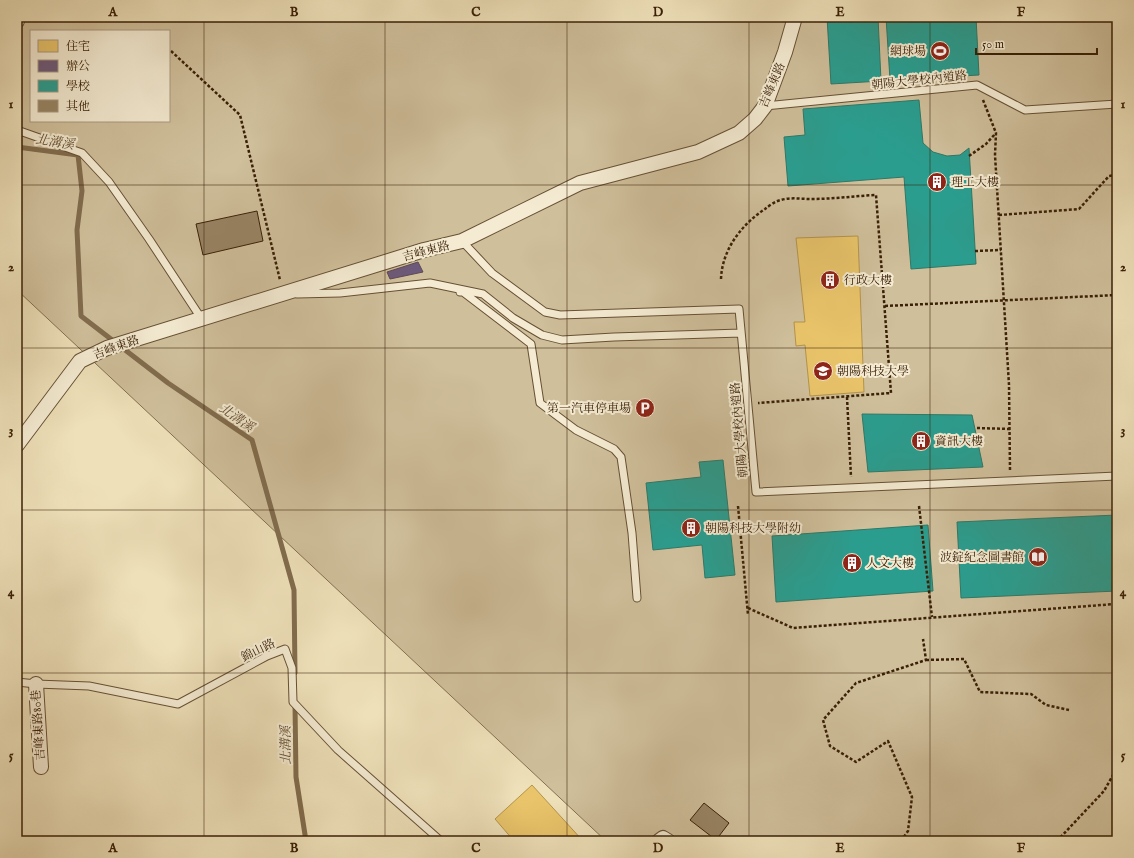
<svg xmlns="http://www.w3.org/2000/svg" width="1134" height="858" viewBox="0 0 1134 858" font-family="'IM FELL English','Noto Serif TC',serif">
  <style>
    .green { fill: #cfbf9b; stroke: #847051; fill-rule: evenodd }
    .homes { fill: #e9c46a; stroke: #b4934c }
    .offices { fill: #6d597a; stroke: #5e4858 }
    .schools { fill: #2a9d8f; stroke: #2f7866 }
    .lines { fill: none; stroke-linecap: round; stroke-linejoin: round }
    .stream { stroke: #816c4d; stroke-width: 5 }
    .building { fill: #988464; stroke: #3a2007 }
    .service-casing { stroke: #675034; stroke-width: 9 }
    .minor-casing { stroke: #675034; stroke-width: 16 }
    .path { stroke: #3a2007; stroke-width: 2.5; stroke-dasharray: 3 2; stroke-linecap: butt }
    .service { stroke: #f4ebd2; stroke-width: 7 }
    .minor { stroke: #f4ebd2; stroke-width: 14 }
    .grid { fill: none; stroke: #3a2007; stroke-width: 1; stroke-opacity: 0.55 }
    .labels { text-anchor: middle; stroke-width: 4; stroke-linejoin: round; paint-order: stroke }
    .poi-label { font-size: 12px; fill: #3a2007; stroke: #f4ebd2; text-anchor: start }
    .street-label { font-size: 12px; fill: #3a2007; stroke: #f4ebd2 }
    .water-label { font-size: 13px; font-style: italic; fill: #644c30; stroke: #f4ebd2 }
    .neatline { fill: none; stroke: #3a2007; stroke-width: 1.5 }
    .grid-label { font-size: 13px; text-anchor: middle; font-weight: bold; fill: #3a2007 }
  </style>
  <rect width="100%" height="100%" fill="#eee0b9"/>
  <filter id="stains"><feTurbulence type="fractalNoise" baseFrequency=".005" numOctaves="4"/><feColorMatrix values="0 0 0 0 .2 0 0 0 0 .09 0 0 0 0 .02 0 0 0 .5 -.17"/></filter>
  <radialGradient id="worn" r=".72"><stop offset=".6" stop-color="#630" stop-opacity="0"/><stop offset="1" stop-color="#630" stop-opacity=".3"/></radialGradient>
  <path class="green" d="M 17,17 L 1117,17 L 1117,841 L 606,841 L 17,290 ZM 31,31 L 169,31 L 169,121 L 31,121 Z"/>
  <path class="homes" d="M 858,236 L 864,392 L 810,396 L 805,345 L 796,346 L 794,322 L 805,322 L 796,238 Z
    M 532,785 L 583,841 L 514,841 L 495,819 Z"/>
  <path class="offices" d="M 418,262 L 423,272 L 390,279 L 387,272 Z"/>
  <path class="schools" d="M 827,17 L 878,17 L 881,81 L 831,84 Z
    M 886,17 L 976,17 L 979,75 L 890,80 Z
    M 919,100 L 923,143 L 933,152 L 947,156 L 960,155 L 969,148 L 976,264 L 911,269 L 904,177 L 788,186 L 784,137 L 805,135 L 803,109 Z
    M 862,414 L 972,415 L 983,467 L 868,472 Z
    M 723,460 L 735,575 L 705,578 L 702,545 L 653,550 L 646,483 L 701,477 L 699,462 Z
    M 1117,515 L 1117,591 L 961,598 L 957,522 Z
    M 928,525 L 933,591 L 776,602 L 772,536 Z"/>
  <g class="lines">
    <path class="stream" d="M 17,147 L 78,155 L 82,191 L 77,230 L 81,316 L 168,383 L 252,440 L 294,590 L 295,673
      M 295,705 L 296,777 L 306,841"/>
  </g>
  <path class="building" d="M 257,211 L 263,241 L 203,255 L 196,224 Z
    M 704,803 L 729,823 L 716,840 L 690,820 Z"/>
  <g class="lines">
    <defs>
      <path id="service" d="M 765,106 L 977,85 L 1025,110 L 1117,104
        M 17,130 L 82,153 L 109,182 L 149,239 L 201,318
        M 462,241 L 492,273 L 545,312 L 560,315 L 739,309 L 756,492 L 1117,476
        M 460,292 L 463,292 L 531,344 L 540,403 L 576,430 L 614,449 L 621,457 L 632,533 L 637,598
        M 297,294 L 340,293 L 430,283 L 483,294 L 513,318 L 542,335 L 562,340 L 614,337 L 741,333
        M 17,682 L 36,684 L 89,686 L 178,704 L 267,656 L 285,649 L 292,668 L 293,702 L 338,750 L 441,841"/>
      <path id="minor" d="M 17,21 L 18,17
        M 17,445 L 80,361 L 107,348 L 424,250 L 462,241 L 580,183 L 698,152 L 739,133 L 755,119 L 765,106 L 785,52 L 795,17
        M 36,684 L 41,767
        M 659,841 L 663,838 L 668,841"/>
    </defs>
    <use href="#service" class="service-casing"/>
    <use href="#minor" class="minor-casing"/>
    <path class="path" d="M 171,51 L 240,115 L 280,280
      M 983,100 L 996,133 L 995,155 L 1009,385 L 1010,470
      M 969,156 L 986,144 L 996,133
      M 999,215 L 1079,209 L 1109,176 L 1117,175
      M 975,251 L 1001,250
      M 721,279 C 722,250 741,225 765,209 C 769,206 775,201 781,200 C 791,197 801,199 811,199 C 833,199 854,196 876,195 L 891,393 L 758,403
      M 885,306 L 1117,295
      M 847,397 L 851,477
      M 977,428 L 1010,429
      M 738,506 L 748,615
      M 919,506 L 932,617
      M 748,608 L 793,628 L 1115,604 L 1114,597 L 1117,597
      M 926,660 L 964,659 L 980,692 L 1031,694 L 1046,705 L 1069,710
      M 901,841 L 908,831 L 912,797 L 888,741 L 856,762 L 830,746 L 823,720 L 856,683 L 926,660 L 923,639
      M 1057,841 L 1104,791 L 1117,768"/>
    <use href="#service" class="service"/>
    <use href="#minor" class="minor"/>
  </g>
  <path class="grid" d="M 204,17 L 204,841M 385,17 L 385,841M 567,17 L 567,841M 749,17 L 749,841M 930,17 L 930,841M 17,185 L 1117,185M 17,348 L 1117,348M 17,510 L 1117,510M 17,673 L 1117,673"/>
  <defs>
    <symbol id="stadium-disc" viewBox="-11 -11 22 22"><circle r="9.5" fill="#8f2418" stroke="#f4ebd2"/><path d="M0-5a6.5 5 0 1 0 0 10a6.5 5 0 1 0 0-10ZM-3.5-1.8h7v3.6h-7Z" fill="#fff"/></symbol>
    <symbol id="building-disc" viewBox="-11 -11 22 22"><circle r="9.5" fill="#8f2418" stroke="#f4ebd2"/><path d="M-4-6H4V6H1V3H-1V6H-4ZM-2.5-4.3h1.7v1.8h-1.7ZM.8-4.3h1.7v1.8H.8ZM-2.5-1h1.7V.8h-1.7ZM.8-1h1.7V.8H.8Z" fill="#fff"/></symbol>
    <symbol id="university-disc" viewBox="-11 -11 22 22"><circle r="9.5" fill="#8f2418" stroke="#f4ebd2"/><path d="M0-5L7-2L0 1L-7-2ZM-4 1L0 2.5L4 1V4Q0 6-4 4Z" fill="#fff"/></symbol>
    <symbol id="parking-disc" viewBox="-11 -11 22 22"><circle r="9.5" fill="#8f2418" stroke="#f4ebd2"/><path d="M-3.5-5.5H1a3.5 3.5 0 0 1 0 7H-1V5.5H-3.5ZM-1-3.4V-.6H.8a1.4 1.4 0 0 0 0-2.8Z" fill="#fff"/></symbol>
    <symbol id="library-disc" viewBox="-11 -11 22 22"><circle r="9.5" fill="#8f2418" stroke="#f4ebd2"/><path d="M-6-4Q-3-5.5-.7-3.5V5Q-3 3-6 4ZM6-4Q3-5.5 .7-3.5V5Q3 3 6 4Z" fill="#fff"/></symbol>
  </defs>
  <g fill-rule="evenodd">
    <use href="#stadium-disc" x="929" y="40" width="22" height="22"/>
    <use href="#building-disc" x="926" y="171" width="22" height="22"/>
    <use href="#building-disc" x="819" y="269" width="22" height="22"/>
    <use href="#university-disc" x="812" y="360" width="22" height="22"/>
    <use href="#parking-disc" x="634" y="397" width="22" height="22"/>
    <use href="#building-disc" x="910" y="430" width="22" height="22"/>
    <use href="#building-disc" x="680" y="517" width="22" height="22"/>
    <use href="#library-disc" x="1027" y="546" width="22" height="22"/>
    <use href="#building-disc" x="841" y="552" width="22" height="22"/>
  </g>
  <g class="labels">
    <g class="poi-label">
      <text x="926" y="55" text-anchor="end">網球場</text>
      <text x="951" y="186">理工大樓</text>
      <text x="844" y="284">行政大樓</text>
      <text x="837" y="375">朝陽科技大學</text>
      <text x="631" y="412" text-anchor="end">第一汽車停車場</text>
      <text x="935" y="445">資訊大樓</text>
      <text x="705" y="532">朝陽科技大學附幼</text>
      <text x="1024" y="561" text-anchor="end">波錠紀念圖書館</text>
      <text x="866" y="567">人文大樓</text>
    </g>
    <g class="street-label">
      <text transform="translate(919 80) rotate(-6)" y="4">朝陽大學校內道路</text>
      <text transform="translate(772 85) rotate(-67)" y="4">吉峰東路</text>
      <text transform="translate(426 251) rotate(-15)" y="4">吉峰東路</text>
      <text transform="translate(116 347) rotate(-20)" y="4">吉峰東路</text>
      <text transform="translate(739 430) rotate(-95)" y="4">朝陽大學校內道路</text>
      <text transform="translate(258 650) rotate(-26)" y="4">錦山路</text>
      <text transform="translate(38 725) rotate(-94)" y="4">吉峰東路80巷</text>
    </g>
    <g class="water-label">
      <text transform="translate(55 141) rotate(9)" y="5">北溝溪</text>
      <text transform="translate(237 417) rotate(35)" y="5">北溝溪</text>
      <text transform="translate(285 745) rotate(-91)" y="5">北溝溪</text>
    </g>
  </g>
  <rect width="1134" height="858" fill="none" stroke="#eee0b9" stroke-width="44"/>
  <rect x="30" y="30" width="140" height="92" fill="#f4ebd2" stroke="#aa9a81"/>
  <rect x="38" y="40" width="20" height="12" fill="#e9c46a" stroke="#aa9a81"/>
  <text x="66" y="50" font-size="12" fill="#3a2007">住宅</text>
  <rect x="38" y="60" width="20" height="12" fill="#6d597a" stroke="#aa9a81"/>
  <text x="66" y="70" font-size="12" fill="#3a2007">辦公</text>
  <rect x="38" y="80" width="20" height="12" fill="#2a9d8f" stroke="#aa9a81"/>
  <text x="66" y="90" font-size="12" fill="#3a2007">學校</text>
  <rect x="38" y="100" width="20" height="12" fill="#988464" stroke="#aa9a81"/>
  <text x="66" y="110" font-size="12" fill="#3a2007">其他</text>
  <path d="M976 48v6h121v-6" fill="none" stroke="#3a2007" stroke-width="2"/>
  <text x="982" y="48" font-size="12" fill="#3a2007" stroke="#f4ebd2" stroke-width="3" paint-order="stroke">50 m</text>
  <rect x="22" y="22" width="1090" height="814" class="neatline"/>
  <g class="grid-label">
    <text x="113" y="16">A</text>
    <text x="294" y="16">B</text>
    <text x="476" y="16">C</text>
    <text x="658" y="16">D</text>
    <text x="840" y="16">E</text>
    <text x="1021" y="16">F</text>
    <text x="11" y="108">1</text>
    <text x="1123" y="108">1</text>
    <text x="11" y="271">2</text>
    <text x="1123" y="271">2</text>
    <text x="11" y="434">3</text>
    <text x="1123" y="434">3</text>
    <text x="11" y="596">4</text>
    <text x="1123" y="596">4</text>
    <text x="11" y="759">5</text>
    <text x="1123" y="759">5</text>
    <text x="113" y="852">A</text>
    <text x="294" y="852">B</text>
    <text x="476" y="852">C</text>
    <text x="658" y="852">D</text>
    <text x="840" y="852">E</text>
    <text x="1021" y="852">F</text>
  </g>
  <rect width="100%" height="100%" filter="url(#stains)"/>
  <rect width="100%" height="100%" fill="url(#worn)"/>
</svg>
